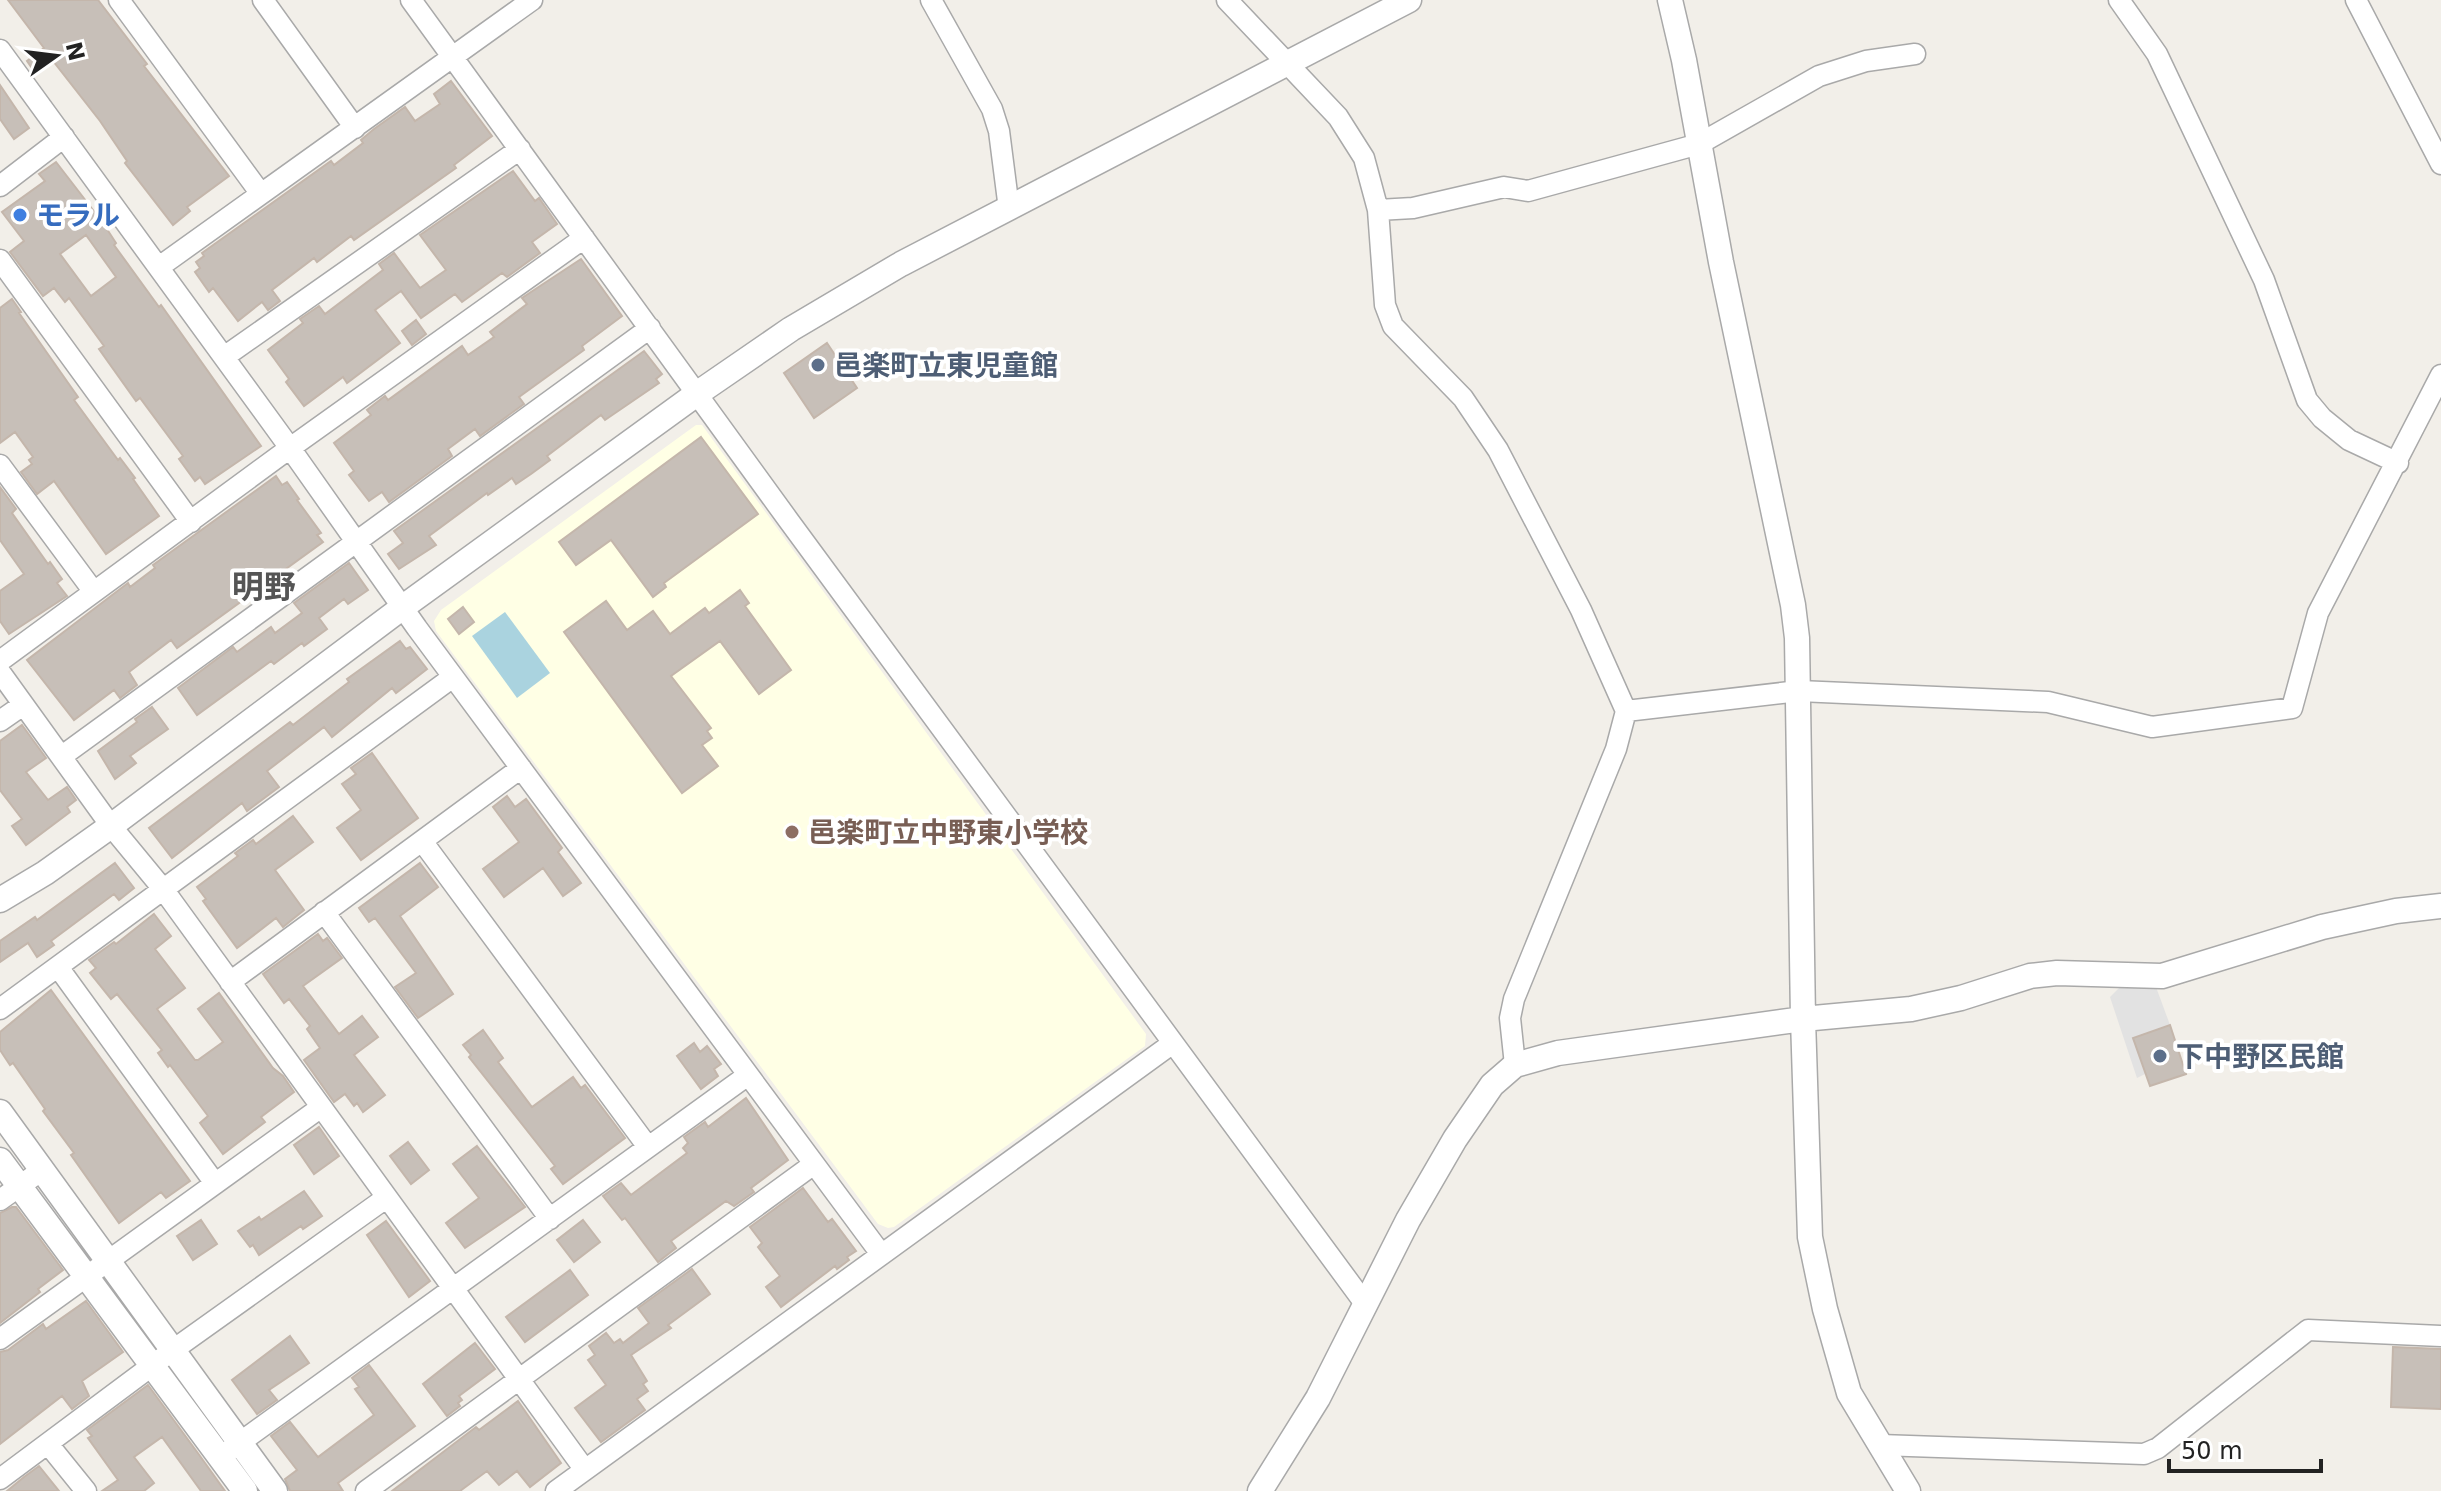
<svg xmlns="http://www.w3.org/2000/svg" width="2441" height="1491" viewBox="0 0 2441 1491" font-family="'DejaVu Sans','Noto Sans JP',sans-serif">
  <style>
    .education { fill: #ffffe5 }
    .parking { fill: #e2e2e2 }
    .water { fill: #aad3df }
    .building { fill: #c7bfb8; stroke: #c4b6ab; stroke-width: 2; fill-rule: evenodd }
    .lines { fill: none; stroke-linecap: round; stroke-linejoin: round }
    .minor-casing { stroke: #a9a9a9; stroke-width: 23 }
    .tertiary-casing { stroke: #a9a9a9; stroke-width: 27 }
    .minor { stroke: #fff; stroke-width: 20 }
    .tertiary { stroke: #fff; stroke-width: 24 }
    .shop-dot { fill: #3f7fe0; stroke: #fff; stroke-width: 3 }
    .service-dot { fill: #5c6f8a; stroke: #fff; stroke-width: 3 }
    .education-dot { fill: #8d6e63; stroke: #fff; stroke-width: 3 }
    .labels { text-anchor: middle; stroke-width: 8; stroke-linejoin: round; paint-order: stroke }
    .shop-label { font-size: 28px; font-weight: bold; fill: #366cbe; stroke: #fff; text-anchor: start }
    .service-label { font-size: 28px; font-weight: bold; fill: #4e5e75; stroke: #fff; text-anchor: start }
    .education-label { font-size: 28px; font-weight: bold; fill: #785e54; stroke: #fff; text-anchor: start }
    .quarter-label { font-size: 32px; font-weight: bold; fill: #555; stroke: #fff }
  </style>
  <rect width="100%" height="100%" fill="#f2efe9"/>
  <path class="education" d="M 696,425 L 702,425 L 1146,1034 L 1145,1046 L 894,1227 L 888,1228 L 878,1224 L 436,631 L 434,621 L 441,610 Z"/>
  <path class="parking" d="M 2156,987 L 2170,1025 L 2133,1038 L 2145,1074 L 2137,1078 L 2110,997 L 2119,988 Z"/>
  <path class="water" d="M 505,612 L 550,673 L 517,698 L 472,636 Z"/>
  <path class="building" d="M 8,0 L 98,0 L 147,64 L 144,66 L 229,176 L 187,207 L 190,211 L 173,225 L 125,163 L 127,161 L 100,121 L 53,61 L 36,74 L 27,61 L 44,48 Z
    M 451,81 L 492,136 L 454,165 L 456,168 L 354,240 L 351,236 L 317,262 L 314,258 L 272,290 L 280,301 L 268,310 L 262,302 L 238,321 L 213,288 L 209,292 L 195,272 L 200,268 L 196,262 L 204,256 L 202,253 L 331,161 L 334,165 L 363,143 L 361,140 L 374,129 L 405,107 L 415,121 L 440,104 L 434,94 Z
    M 0,85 L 29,128 L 14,139 L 0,119 Z
    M 56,162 L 103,223 L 116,243 L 114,245 L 159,307 L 161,305 L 261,446 L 205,484 L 200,477 L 195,481 L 179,459 L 183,456 L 140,398 L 136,401 L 99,349 L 104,346 L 69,298 L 65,302 L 54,288 L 43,296 L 10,252 L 24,241 L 2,212 L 45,181 L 39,174 ZM 86,235 L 116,277 L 91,296 L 60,254 Z
    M 513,171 L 535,201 L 539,198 L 557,224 L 532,242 L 540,253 L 507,277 L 502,273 L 462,302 L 455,294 L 421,318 L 401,291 L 375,310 L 400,343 L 347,383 L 343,377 L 304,406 L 286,382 L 289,379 L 268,350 L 303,323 L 300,319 L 319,306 L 325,314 L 383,270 L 379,264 L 394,253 L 420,288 L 446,270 L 420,235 Z
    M 581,259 L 622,316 L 582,346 L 584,350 L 519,397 L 524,404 L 480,436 L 475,429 L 448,449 L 452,456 L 389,502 L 382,492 L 369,501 L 349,475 L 354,471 L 334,443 L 371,415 L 367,410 L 385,396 L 388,400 L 462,346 L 468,355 L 494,337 L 490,332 L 527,304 L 522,298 Z
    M 12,299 L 21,312 L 19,313 L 78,397 L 74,400 L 118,460 L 120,458 L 135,478 L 133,479 L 159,516 L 106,554 L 54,481 L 37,494 L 21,472 L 32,464 L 29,460 L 33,457 L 15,432 L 0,443 L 0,308 Z
    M 416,320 L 426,334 L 412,345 L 402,331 Z
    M 827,343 L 857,388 L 814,418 L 784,373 Z
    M 644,351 L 662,374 L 656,379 L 659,383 L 605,420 L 601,415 L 547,456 L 550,460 L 531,474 L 516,484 L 512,478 L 488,495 L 487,493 L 429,536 L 436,545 L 399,569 L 388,554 L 403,543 L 394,531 Z
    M 701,437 L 758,514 L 664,583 L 666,587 L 653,597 L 611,540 L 576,565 L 559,542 Z
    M 276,476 L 282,485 L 287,482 L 299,499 L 297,500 L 321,533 L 317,535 L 323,542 L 177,648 L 171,640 L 129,672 L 137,685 L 120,698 L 114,690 L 74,720 L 27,660 L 128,583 L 130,587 L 155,568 L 153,565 Z
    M 0,487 L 16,509 L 12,513 L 48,564 L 50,562 L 62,579 L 57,583 L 67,596 L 9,634 L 0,621 L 0,591 L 24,574 L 0,540 Z
    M 349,563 L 368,590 L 348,604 L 344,599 L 319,618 L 327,629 L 304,646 L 302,643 L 274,664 L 271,661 L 197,715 L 178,688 L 233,647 L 237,652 L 271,627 L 275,633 L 302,613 L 294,603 Z
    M 740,590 L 749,603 L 745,606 L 791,670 L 759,694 L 720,641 L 671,676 L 711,728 L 707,731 L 712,738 L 702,745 L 718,766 L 682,793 L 564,632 L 606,601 L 627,630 L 653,611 L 670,634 L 705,608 L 709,613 Z
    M 463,607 L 474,622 L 459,634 L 448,619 Z
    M 400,641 L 406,649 L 410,647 L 427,669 L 396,693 L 392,688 L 332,737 L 324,727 L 267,771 L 279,787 L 247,811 L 242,803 L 172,858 L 149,828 L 290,722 L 293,725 L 349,682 L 347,679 Z
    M 152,707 L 168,729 L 130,756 L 136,763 L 115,779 L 98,751 L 137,722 L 135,719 Z
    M 22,725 L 46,758 L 26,772 L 48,800 L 67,787 L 76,800 L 67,807 L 70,812 L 26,845 L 12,826 L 22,819 L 0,790 L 0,741 Z
    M 372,753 L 418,818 L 361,860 L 337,828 L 361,810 L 342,784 L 356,774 L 351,768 Z
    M 507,796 L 515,807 L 526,799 L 562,848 L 558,852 L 581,883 L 563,896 L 543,868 L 504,897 L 483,869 L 519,842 L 493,807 Z
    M 293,816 L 313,842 L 275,870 L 304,910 L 283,927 L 276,918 L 237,948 L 203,901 L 206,899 L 197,887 L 238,856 L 235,853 L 253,840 L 256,844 Z
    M 115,863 L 134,888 L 119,900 L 114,894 L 51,941 L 54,945 L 37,957 L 28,943 L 0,962 L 0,941 L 35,917 L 37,920 Z
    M 420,863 L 438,887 L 400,916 L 453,994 L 418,1018 L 395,987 L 416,973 L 375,918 L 369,922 L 359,908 Z
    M 154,914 L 171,936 L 155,949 L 185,988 L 157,1009 L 195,1060 L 198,1060 L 223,1042 L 198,1009 L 219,993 L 273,1068 L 283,1076 L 294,1092 L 261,1117 L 265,1122 L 223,1154 L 200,1123 L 208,1116 L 170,1065 L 168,1067 L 158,1053 L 162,1050 L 117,994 L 111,999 L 90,973 L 96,968 L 89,960 L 114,942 L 116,944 Z
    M 318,934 L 323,941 L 327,938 L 342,958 L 303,986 L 339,1034 L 362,1016 L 378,1037 L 354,1055 L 385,1095 L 363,1112 L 357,1103 L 354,1106 L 345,1094 L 334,1102 L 304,1060 L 320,1048 L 307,1029 L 310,1026 L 289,999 L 284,1003 L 263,974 Z
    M 51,990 L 190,1181 L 166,1198 L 161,1192 L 119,1223 L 71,1155 L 74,1153 L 43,1111 L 45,1109 L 13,1063 L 10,1065 L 0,1050 L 0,1032 Z
    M 2170,1025 L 2186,1074 L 2150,1086 L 2133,1038 Z
    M 483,1030 L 503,1058 L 498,1062 L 532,1107 L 573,1077 L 581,1088 L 585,1085 L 625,1138 L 563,1184 L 551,1169 L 555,1166 L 469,1057 L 471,1055 L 463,1045 Z
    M 694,1043 L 700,1052 L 707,1046 L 721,1064 L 714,1069 L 718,1076 L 701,1089 L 677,1056 Z
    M 746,1098 L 788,1160 L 751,1188 L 754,1192 L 734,1206 L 726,1201 L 671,1241 L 676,1248 L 658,1262 L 625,1218 L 622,1220 L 603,1196 L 621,1183 L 631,1195 L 687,1153 L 683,1148 L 688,1143 L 684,1137 L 705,1122 L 708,1127 Z
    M 319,1127 L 339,1156 L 314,1174 L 294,1145 Z
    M 408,1142 L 429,1170 L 411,1184 L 390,1156 Z
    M 477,1146 L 525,1207 L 465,1248 L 446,1223 L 479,1198 L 453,1164 Z
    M 803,1188 L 828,1222 L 832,1219 L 856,1251 L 847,1257 L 849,1260 L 837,1269 L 835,1266 L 781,1307 L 766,1287 L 780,1276 L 758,1247 L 762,1243 L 750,1227 Z
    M 304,1191 L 322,1216 L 303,1229 L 301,1226 L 259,1255 L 253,1245 L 250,1247 L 238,1231 L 259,1217 L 261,1220 Z
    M 12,1207 L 16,1207 L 63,1270 L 38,1289 L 40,1292 L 0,1323 L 0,1213 Z
    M 201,1220 L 217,1244 L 193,1260 L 177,1236 Z
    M 583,1220 L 600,1242 L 574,1262 L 557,1240 Z
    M 386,1221 L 430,1281 L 409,1297 L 367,1235 Z
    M 692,1269 L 710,1294 L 668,1325 L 671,1328 L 631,1355 L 647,1381 L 643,1384 L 648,1391 L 637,1399 L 645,1410 L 601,1442 L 575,1408 L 606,1385 L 588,1360 L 595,1355 L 589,1346 L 606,1333 L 614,1343 L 620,1339 L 623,1343 L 649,1323 L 638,1308 Z
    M 570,1270 L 588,1295 L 525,1342 L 506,1317 Z
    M 86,1301 L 123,1352 L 82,1381 L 89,1396 L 72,1409 L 62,1396 L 0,1444 L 0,1352 L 8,1350 L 43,1324 L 46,1329 Z
    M 290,1336 L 309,1363 L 269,1390 L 277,1400 L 257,1414 L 232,1380 Z
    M 475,1343 L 495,1369 L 459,1396 L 462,1400 L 458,1403 L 460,1406 L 447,1416 L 423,1384 Z
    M 2393,1347 L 2441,1349 L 2441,1409 L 2391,1407 Z
    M 369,1365 L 415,1426 L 338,1483 L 343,1491 L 290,1491 L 285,1479 L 297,1470 L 271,1436 L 290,1422 L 318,1457 L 374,1415 L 355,1389 L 359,1387 L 352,1378 Z
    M 148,1385 L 200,1456 L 225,1491 L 201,1491 L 162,1437 L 134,1457 L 154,1483 L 144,1491 L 102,1491 L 118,1480 L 88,1438 L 92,1436 L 87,1430 Z
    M 518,1401 L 561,1463 L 530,1487 L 517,1471 L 499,1485 L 487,1471 L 460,1491 L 392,1491 L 476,1427 L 479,1430 Z
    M 39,1466 L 59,1491 L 7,1491 L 24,1477 Z"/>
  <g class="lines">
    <defs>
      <path id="minor" d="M 119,0 L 261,194
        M 263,0 L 355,128
        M 411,0 L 789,521 L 1366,1305
        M 931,0 L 992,109 L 999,131 L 1009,209
        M 1227,0 L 1338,117 L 1364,158 L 1378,210 L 1385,305 L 1393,326 L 1463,398 L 1498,450 L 1581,610 L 1626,711 L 1616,749 L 1514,999 L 1510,1018 L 1515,1065
        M 2119,0 L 2157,54 L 2264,280 L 2307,400 L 2322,418 L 2349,440 L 2398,463
        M 2356,0 L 2441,164
        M 0,50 L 290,448 L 417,628 L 881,1254
        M 0,186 L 64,137
        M 1378,210 L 1413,208 L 1504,187 L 1528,191 L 1699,144 L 1819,76 L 1866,61 L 1915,54
        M 0,260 L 191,522
        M 159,267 L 532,0
        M 224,357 L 520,149
        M 0,465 L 94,592
        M 0,661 L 290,448 L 584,238
        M 0,672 L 111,826 L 163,889 L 585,1470
        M 1626,711 L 1799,691 L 2048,702 L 2152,727 L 2292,708 L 2318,613 L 2441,375
        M 0,721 L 23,705
        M 62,756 L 650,328
        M 422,841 L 648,1147
        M 324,912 L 550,1219
        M 58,967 L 214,1182
        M 230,982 L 521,768
        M 0,1009 L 453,677
        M 0,1200 L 42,1170
        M 0,1339 L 320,1108
        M 48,1444 L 86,1491
        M 1880,1445 L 2144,1454 L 2158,1448 L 2308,1330 L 2441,1336
        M 220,1457 L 748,1075
        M 0,1479 L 173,1350 L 386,1198
        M 366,1491 L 814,1164
        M 556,1491 L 1173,1043"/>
      <path id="tertiary" d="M 1670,0 L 1684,60 L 1721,262 L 1793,605 L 1797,638 L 1803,1019 L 1810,1237 L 1825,1309 L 1849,1393 L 1908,1491
        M 0,900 L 45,873 L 111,826 L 403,607 L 698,393 L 791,329 L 901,264 L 1409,0
        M 0,1112 L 275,1491
        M 0,1160 L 245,1491
        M 1260,1491 L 1318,1398 L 1408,1220 L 1455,1139 L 1492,1085 L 1515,1065 L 1558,1053 L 1803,1019 L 1911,1009 L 1961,998 L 2030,976 L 2057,973 L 2162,976 L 2322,927 L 2396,911 L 2441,906"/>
    </defs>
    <use href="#minor" class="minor-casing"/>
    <use href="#tertiary" class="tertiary-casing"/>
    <use href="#minor" class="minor"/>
    <use href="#tertiary" class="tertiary"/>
  </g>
  <circle class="shop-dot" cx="20" cy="215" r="8"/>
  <g class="service-dot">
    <circle cx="818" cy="365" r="8"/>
    <circle cx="2160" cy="1056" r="8"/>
  </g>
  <circle class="education-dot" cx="792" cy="832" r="8"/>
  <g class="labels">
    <g class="shop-label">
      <text x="36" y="225">モラル</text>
    </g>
    <g class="service-label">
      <text x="834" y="375">邑楽町立東児童館</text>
      <text x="2176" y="1066">下中野区民館</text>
    </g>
    <g class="education-label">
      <text x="808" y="842">邑楽町立中野東小学校</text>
    </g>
    <g class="quarter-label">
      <text x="264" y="598">明野</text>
    </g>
  </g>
  <g transform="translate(56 56) rotate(76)" stroke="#ffffff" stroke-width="6" paint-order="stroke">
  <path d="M0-6L14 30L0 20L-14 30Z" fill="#222222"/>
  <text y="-12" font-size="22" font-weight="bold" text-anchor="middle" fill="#222222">N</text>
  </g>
  <path d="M2169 1459v12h152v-12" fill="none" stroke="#222222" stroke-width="4"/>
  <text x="2181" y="1459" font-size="24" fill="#222222" stroke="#ffffff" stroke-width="6" paint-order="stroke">50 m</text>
</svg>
